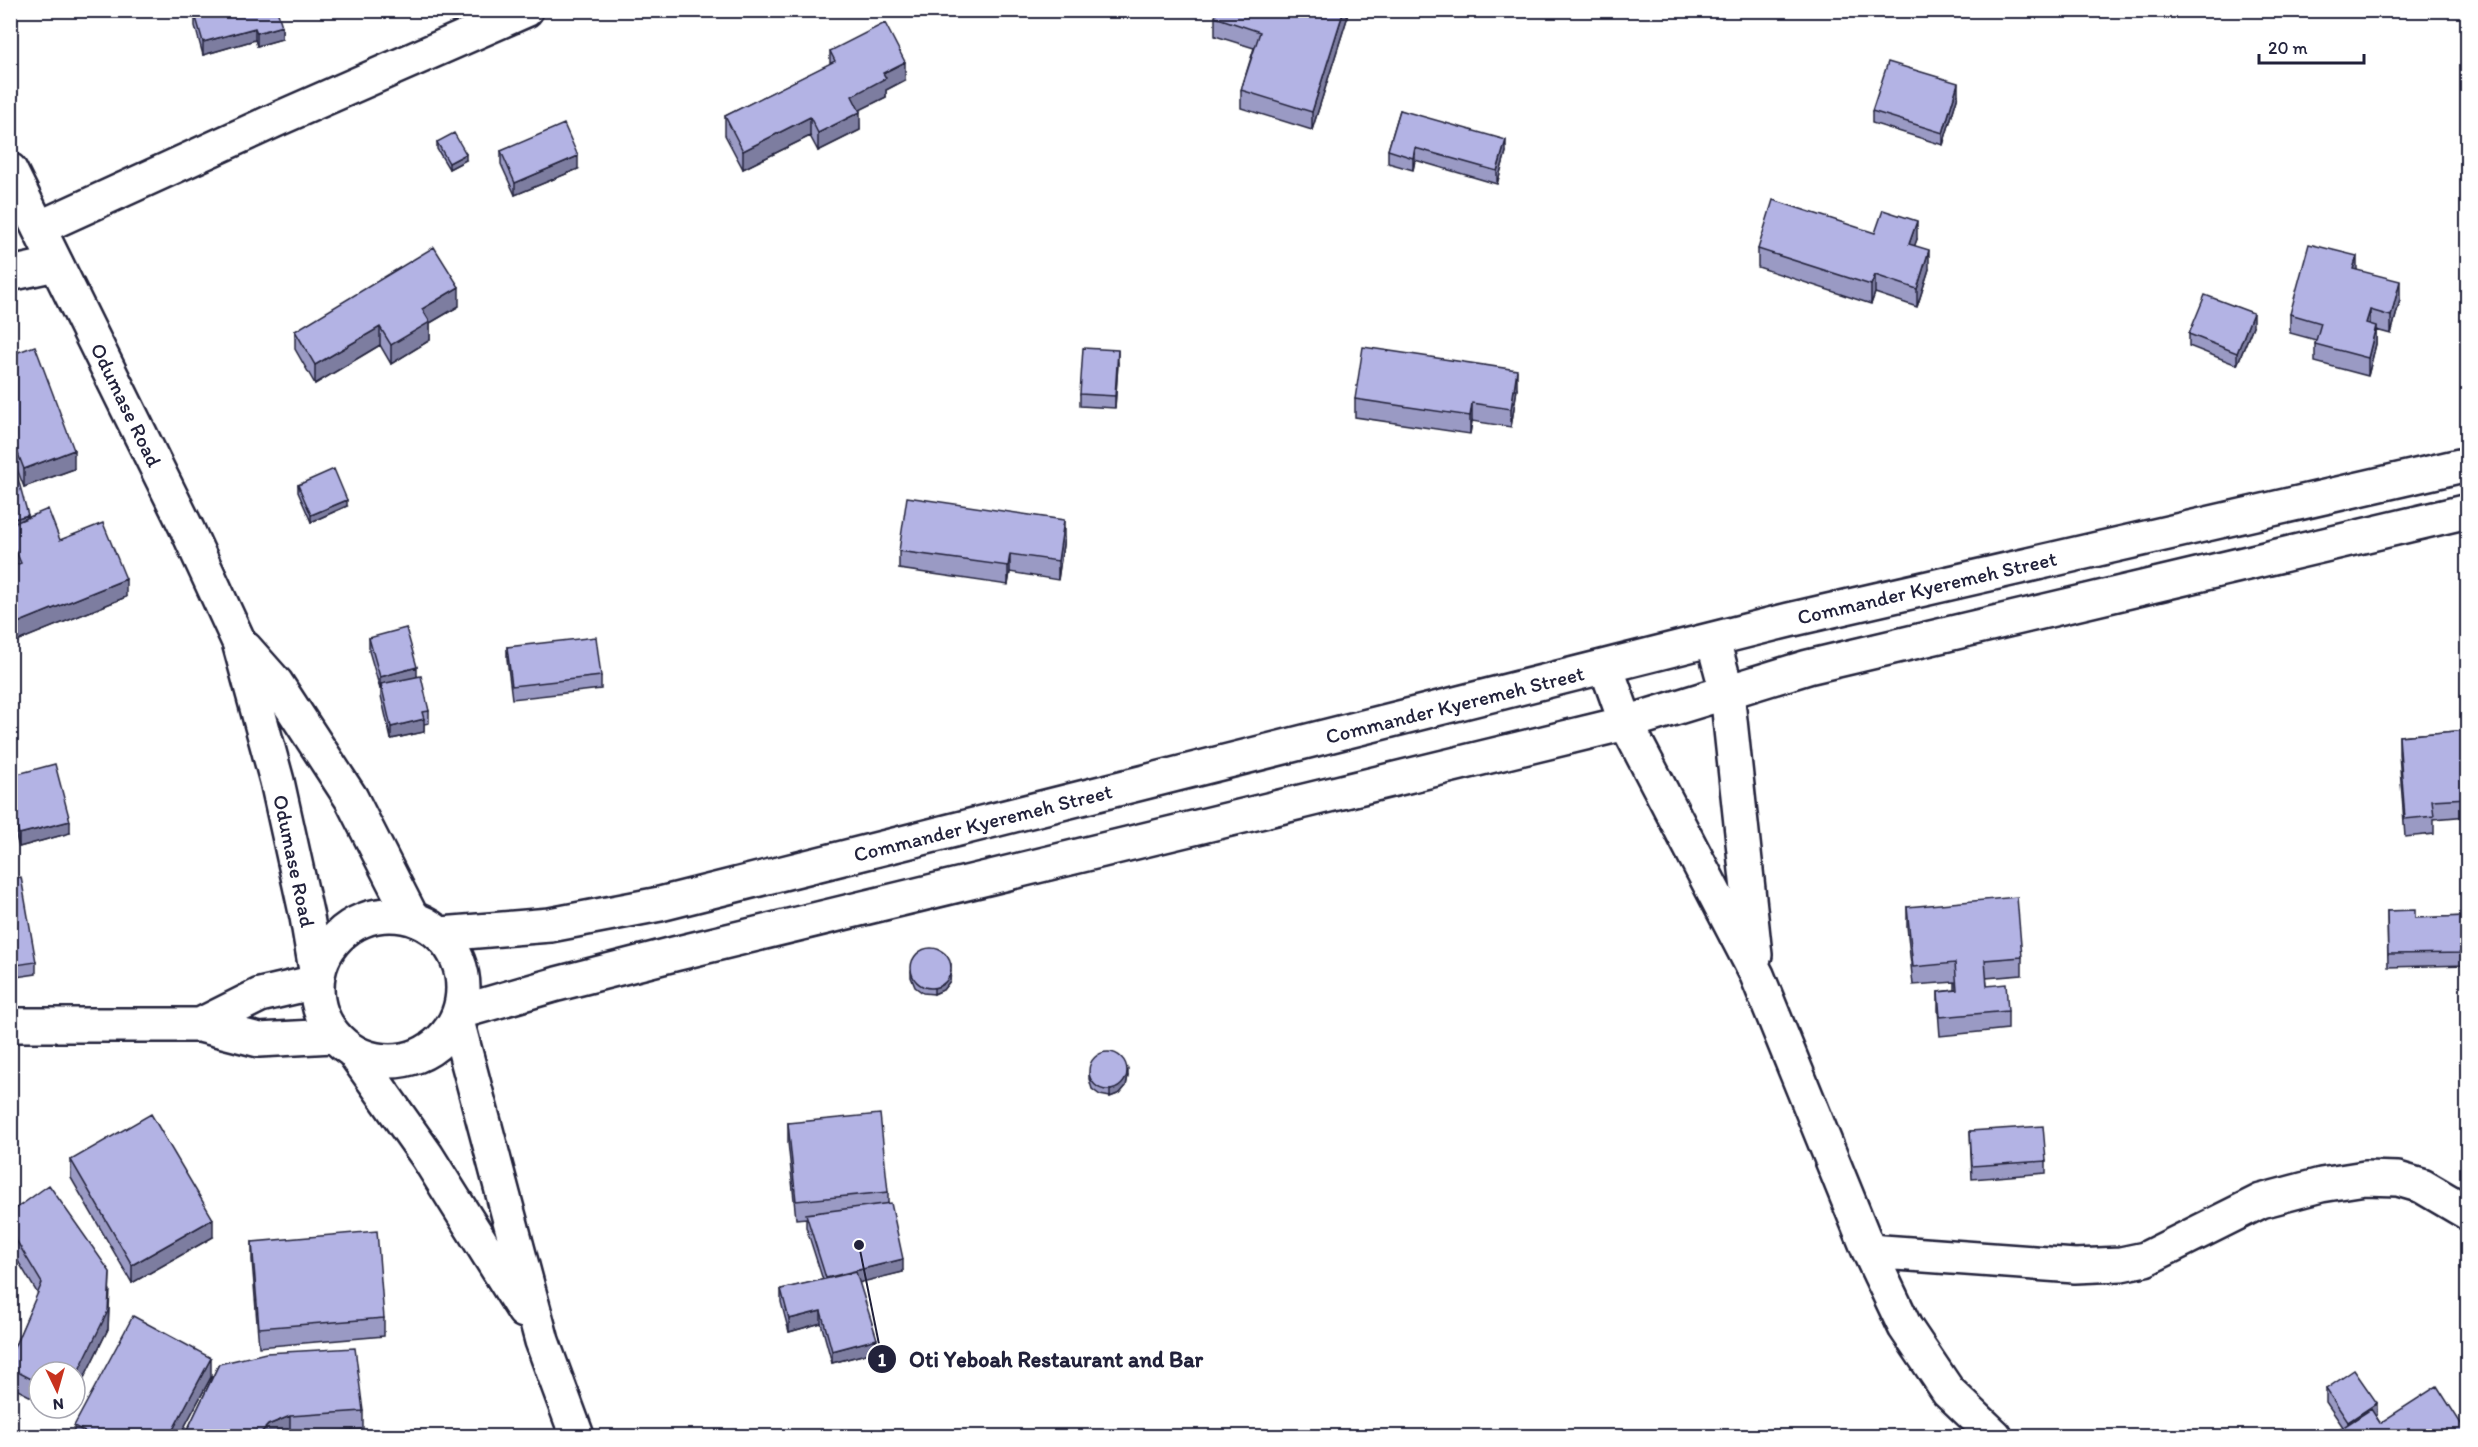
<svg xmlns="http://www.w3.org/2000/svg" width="2478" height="1447" viewBox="0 0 2478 1447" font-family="Itim,sans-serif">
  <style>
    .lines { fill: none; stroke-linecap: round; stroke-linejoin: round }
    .minor-casing { stroke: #22223b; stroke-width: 38 }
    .major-casing { stroke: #22223b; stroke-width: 38 }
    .minor { stroke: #fff; stroke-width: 33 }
    .major { stroke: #fff; stroke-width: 33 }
    .wall { fill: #9a9ac4; stroke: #22223b; stroke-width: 1.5 }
    .shaded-wall { fill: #7d7da0; stroke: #22223b; stroke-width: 1.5 }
    .building { fill: #b3b3e4; stroke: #22223b; stroke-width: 1.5 }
    .labels { text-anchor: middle; stroke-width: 5; stroke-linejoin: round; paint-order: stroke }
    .street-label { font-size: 21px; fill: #22223b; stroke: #fff }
    .leader { fill: none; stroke: #22223b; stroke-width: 2 }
    .callout-dot { fill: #22223b; stroke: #fff; stroke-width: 2 }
    .mark-label { font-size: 18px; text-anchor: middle; font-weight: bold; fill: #fff }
    .callout-label { font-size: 22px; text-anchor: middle; font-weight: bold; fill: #22223b; stroke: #fff; stroke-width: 5; stroke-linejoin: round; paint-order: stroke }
  </style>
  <rect width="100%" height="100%" fill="#fff"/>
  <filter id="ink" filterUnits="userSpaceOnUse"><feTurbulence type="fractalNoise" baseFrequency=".0167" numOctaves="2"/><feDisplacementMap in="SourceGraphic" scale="12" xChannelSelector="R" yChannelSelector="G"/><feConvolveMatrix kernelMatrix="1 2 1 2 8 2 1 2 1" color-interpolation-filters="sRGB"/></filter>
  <g filter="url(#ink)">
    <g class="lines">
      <defs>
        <path id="minor" d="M 39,228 L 280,118 L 526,10
          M 10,274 L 56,264
          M 1713,640 L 1727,692 L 1755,955
          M 1606,667 L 1626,723 L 1757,975 L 1869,1251 L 1905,1327 L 1948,1391 L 1995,1436
          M 441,934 L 550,925 L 660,904 L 1789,620 L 2468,464
          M 460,1012 L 557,984 L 674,954 L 1626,723 L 1808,667 L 2468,511
          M 10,1025 L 200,1025 L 259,1040 L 333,1036
          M 200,1025 L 260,995 L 316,982
          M 1869,1251 L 2075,1266 L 2121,1264 L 2145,1259 L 2261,1201 L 2321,1185 L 2365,1178 L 2398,1179 L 2422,1186 L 2468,1213"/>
        <path id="major" d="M 10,170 L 187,529 L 239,642 L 277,781 L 307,917 L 317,976
          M 245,648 L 276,683 L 351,798 L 412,918
          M317 988a73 73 0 1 1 146 0a73 73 0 1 1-146 0Z
          M 457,1021 L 542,1341 L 577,1436
          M 355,1054 L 427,1156 L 524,1311"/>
      </defs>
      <use href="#minor" class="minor-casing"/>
      <use href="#major" class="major-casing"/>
      <use href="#minor" class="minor"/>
      <use href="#major" class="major"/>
    </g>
    <path class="wall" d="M 1347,10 L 1347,19 L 1312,130 L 1241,108 L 1241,90 L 1254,48 L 1215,36 L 1215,17 Z
      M 195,14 L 282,26 L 282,39 L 257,46 L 255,40 L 203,55 L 195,26 Z
      M 830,51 L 905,80 L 886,90 L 886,97 L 859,110 L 860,130 L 818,151 L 810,136 L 743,169 L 725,135 L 725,116 L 830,64 Z
      M 1958,95 L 1943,145 L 1872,123 L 1872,111 Z
      M 1400,110 L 1506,152 L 1497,184 L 1415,160 L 1413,170 L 1388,163 L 1388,150 Z
      M 437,142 L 466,160 L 449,169 L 437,149 Z
      M 501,151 L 578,169 L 515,195 L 501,164 Z
      M 1875,233 L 1917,239 L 1914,246 L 1929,269 L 1917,307 L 1875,293 L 1871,304 L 1758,267 L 1758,249 Z
      M 2357,270 L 2400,300 L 2391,334 L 2376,330 L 2376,344 L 2368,376 L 2315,362 L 2315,344 L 2316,340 L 2290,333 L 2290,314 Z
      M 459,306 L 430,323 L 430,340 L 391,364 L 380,345 L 315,384 L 295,349 L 295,331 Z
      M 2253,326 L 2237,365 L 2189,346 L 2189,334 Z
      M 10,355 L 74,469 L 24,487 L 10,451 Z
      M 1118,363 L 1115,408 L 1080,406 L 1080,394 Z
      M 1517,389 L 1511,427 L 1472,421 L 1470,434 L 1355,417 L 1355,399 Z
      M 10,469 L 28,517 L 60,540 L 126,597 L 10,644 L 10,567 L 14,565 L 10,556 Z
      M 298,485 L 347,506 L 311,522 L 298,492 Z
      M 1064,538 L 1058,580 L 1010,572 L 1008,585 L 899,569 L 899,551 Z
      M 369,638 L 417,676 L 429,711 L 429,723 L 424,724 L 424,732 L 391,739 L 381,696 L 381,689 L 380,689 L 369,651 Z
      M 507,647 L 601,676 L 601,689 L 512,699 L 507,659 Z
      M 2468,730 L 2468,816 L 2434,819 L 2434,834 L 2405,837 L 2399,754 L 2399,736 Z
      M 10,776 L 70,833 L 19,847 L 10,814 Z
      M 10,879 L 36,962 L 36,974 L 10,978 Z
      M 1907,907 L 2022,957 L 2022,975 L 1986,978 L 1987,986 L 2008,1011 L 2008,1029 L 1940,1036 L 1938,1010 L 1938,992 L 1955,990 L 1955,982 L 1913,985 L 1907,926 Z
      M 2387,911 L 2415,918 L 2468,916 L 2468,965 L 2388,967 Z
      M 911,971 L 951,971 L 950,981 L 943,990 L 934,994 L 923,993 L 915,987 L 911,977 Z
      M 1089,1073 L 1128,1076 L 1126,1086 L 1120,1093 L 1110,1097 L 1100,1095 L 1092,1089 L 1089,1079 Z
      M 788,1123 L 888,1192 L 888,1204 L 903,1272 L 859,1282 L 877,1351 L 832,1363 L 821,1323 L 789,1332 L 781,1302 L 781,1289 L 823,1280 L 806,1227 L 806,1218 L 796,1219 L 788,1142 Z
      M 1970,1131 L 2046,1161 L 2046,1173 L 1972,1179 Z
      M 71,1160 L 213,1237 L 132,1283 L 71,1178 Z
      M 10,1213 L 110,1290 L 108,1329 L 75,1396 L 75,1372 L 39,1372 L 39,1401 L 10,1386 L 10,1357 L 38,1294 L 10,1248 Z
      M 252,1242 L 384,1318 L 384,1336 L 259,1347 L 252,1260 Z
      M 219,1364 L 363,1411 L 363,1429 L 290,1435 L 285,1437 L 184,1437 Z
      M 211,1377 L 179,1437 L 74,1437 L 74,1426 Z
      M 2326,1389 L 2377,1415 L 2376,1416 L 2380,1423 L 2467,1437 L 2343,1427 L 2326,1402 Z
      M 51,1408 L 69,1408 L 65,1416 Z"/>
    <path class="shaded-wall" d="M 1344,10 L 1347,10 L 1347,19 L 1312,130 L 1312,112 Z
      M 282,26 L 282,39 L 257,46 L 257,33 Z
      M 255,28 L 255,40 L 203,55 L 203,42 Z
      M 905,62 L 905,80 L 886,90 L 886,97 L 852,114 L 852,96 L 883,73 Z
      M 1958,83 L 1958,95 L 1943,145 L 1943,133 Z
      M 860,112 L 860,130 L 818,151 L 818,133 Z
      M 810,117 L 810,136 L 743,169 L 743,151 Z
      M 1506,140 L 1506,152 L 1497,184 L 1497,171 Z
      M 1415,148 L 1415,160 L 1413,170 L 1413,158 Z
      M 466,154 L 466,160 L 449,169 L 449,163 Z
      M 578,156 L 578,169 L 515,195 L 515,183 Z
      M 1917,221 L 1917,239 L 1909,262 L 1909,244 Z
      M 1929,250 L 1929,269 L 1917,307 L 1917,289 Z
      M 2357,256 L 2357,275 L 2353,269 Z
      M 1875,275 L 1875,293 L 1871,304 L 1871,285 Z
      M 2400,281 L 2400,300 L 2391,334 L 2391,316 Z
      M 459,287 L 459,306 L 430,323 L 430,340 L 391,364 L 391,345 L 422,309 Z
      M 2370,310 L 2370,329 L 2366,323 Z
      M 2253,313 L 2253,326 L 2237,365 L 2237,353 Z
      M 2376,326 L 2376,344 L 2368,376 L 2368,358 Z
      M 380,327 L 380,345 L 315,384 L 315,365 Z
      M 1118,350 L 1118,363 L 1115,408 L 1115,396 Z
      M 1517,370 L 1517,389 L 1511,427 L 1511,409 Z
      M 1472,403 L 1472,421 L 1470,434 L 1470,416 Z
      M 74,450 L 74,469 L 24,487 L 24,469 Z
      M 347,500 L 347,506 L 311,522 L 311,515 Z
      M 28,515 L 28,528 L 10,533 L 10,520 Z
      M 1064,520 L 1064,538 L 1058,580 L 1058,561 Z
      M 1010,554 L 1010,572 L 1008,585 L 1008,566 Z
      M 126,579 L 126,597 L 10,644 L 10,626 Z
      M 417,667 L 417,679 L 381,684 L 381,689 L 380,689 L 380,677 Z
      M 424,719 L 424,732 L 391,739 L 391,727 Z
      M 70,821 L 70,833 L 19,847 L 19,834 Z
      M 951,965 L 950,981 L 943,990 L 934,994 L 934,987 Z
      M 1128,1070 L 1128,1076 L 1126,1086 L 1120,1093 L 1110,1097 L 1110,1091 Z
      M 213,1219 L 213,1237 L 132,1283 L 132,1265 Z
      M 903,1259 L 903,1272 L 826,1291 L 826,1278 Z
      M 110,1272 L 108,1329 L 75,1396 L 75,1378 Z
      M 821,1311 L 821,1323 L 789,1332 L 789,1319 Z
      M 877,1339 L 877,1351 L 832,1363 L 832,1351 Z
      M 211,1358 L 211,1377 L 179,1437 L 169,1437 Z
      M 2377,1403 L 2377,1415 L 2348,1435 L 2348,1422 Z
      M 65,1408 L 69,1408 L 65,1416 Z
      M 290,1416 L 290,1435 L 285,1437 L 257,1437 L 268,1425 Z"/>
    <path class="building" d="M 206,10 L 277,10 L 282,26 L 257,33 L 255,28 L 203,42 L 195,14 Z
      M 1217,10 L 1344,10 L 1312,112 L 1241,90 L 1260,32 L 1215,17 Z
      M 885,23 L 905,62 L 883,73 L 886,78 L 852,96 L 860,112 L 818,133 L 810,117 L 743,151 L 725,116 L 835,61 L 830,51 Z
      M 1888,62 L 1958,83 L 1943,133 L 1872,111 Z
      M 1400,110 L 1506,140 L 1497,171 L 1415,148 L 1413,158 L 1388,150 Z
      M 564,124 L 578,156 L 515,183 L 501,151 Z
      M 454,133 L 466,154 L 449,163 L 437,142 Z
      M 1773,200 L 1875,233 L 1883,210 L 1917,221 L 1909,244 L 1929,250 L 1917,289 L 1875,275 L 1871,285 L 1758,249 Z
      M 2309,244 L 2357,256 L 2353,269 L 2400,281 L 2391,316 L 2370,310 L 2366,323 L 2376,326 L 2368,358 L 2315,344 L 2321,323 L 2290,314 Z
      M 434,247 L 459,287 L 422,309 L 430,322 L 391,345 L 380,327 L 315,365 L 295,331 Z
      M 2205,295 L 2253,313 L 2237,353 L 2189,334 Z
      M 35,346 L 74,450 L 24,469 L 10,433 L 10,355 Z
      M 1363,347 L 1517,370 L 1511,409 L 1472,403 L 1470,416 L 1355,399 Z
      M 1083,348 L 1118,350 L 1115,396 L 1080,394 Z
      M 15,468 L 28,515 L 10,520 L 10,469 Z
      M 334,469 L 347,500 L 311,515 L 298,485 Z
      M 907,497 L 1064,520 L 1058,561 L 1010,554 L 1008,566 L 899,551 Z
      M 48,509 L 60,540 L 103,523 L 126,579 L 10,626 L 10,567 L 21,563 L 10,538 L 10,525 Z
      M 406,628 L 417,667 L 380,677 L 369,638 Z
      M 596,637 L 601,676 L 512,686 L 507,647 Z
      M 421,676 L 429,711 L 422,712 L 424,719 L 391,727 L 381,684 Z
      M 2468,730 L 2468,798 L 2432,800 L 2434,816 L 2405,819 L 2399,736 Z
      M 55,764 L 70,821 L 19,834 L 10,802 L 10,776 Z
      M 21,877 L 36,962 L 10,966 L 10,879 Z
      M 2017,897 L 2022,957 L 1985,960 L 1987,986 L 2006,984 L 2008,1011 L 1940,1017 L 1938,992 L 1957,990 L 1955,963 L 1913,967 L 1907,907 Z
      M 2415,910 L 2415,918 L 2468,916 L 2468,953 L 2388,954 L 2387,911 Z
      M911 968a20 20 0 1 1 40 0a20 20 0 1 1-40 0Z
      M1089 1071a19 19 0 1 1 38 0a19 19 0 1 1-38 0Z
      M 151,1114 L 213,1219 L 132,1265 L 71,1160 Z
      M 880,1114 L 888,1192 L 796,1201 L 788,1123 Z
      M 2043,1126 L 2046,1161 L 1972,1166 L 1970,1131 Z
      M 49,1185 L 110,1272 L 108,1311 L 75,1378 L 75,1372 L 39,1372 L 39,1383 L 10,1368 L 10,1357 L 42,1283 L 10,1230 L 10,1213 Z
      M 891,1203 L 903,1259 L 826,1278 L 806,1214 Z
      M 377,1231 L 384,1318 L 259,1328 L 252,1242 Z
      M 856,1272 L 877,1339 L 832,1351 L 821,1311 L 789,1319 L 781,1289 Z
      M 133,1316 L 211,1358 L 169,1437 L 94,1437 L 74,1426 Z
      M 355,1348 L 363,1411 L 290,1416 L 268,1425 L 257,1437 L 184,1437 L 219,1364 L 266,1353 Z
      M 2354,1370 L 2377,1403 L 2348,1422 L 2326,1389 Z
      M 2437,1386 L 2467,1433 L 2461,1437 L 2328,1437 L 2371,1409 L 2380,1423 Z"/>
  </g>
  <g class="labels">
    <g class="street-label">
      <text transform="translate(126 405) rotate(64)" y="7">Odumase Road</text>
      <text transform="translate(1927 588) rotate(-13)" y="7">Commander Kyeremeh Street</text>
      <text transform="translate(1455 705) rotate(-14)" y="7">Commander Kyeremeh Street</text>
      <text transform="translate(983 823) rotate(-14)" y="7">Commander Kyeremeh Street</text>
      <text transform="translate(294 861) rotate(78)" y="7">Odumase Road</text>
    </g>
  </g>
  <path class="leader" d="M859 1245L882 1359"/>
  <g class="callout-dot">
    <circle cx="859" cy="1245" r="6"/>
    <circle cx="882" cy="1359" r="15"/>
  </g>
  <g class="mark-label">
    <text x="882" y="1366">1</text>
  </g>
  <g class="callout-label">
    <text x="1056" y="1367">Oti Yeboah Restaurant and Bar</text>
  </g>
  <rect width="2478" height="1447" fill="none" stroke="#fff" stroke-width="36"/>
  <rect x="18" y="18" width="2442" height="1411" fill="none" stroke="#22223b" stroke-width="2" filter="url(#ink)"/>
  <g transform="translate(57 1390) rotate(175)"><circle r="28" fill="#ffffff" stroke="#a7a7b1" stroke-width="1.5"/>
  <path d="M0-4.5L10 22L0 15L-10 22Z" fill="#c8321e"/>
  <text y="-9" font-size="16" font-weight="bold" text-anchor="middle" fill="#22223b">N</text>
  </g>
  <path d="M2259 54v9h105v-9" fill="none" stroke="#22223b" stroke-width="3"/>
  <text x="2268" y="54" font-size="18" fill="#22223b" stroke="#ffffff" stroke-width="4.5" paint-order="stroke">20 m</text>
</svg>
